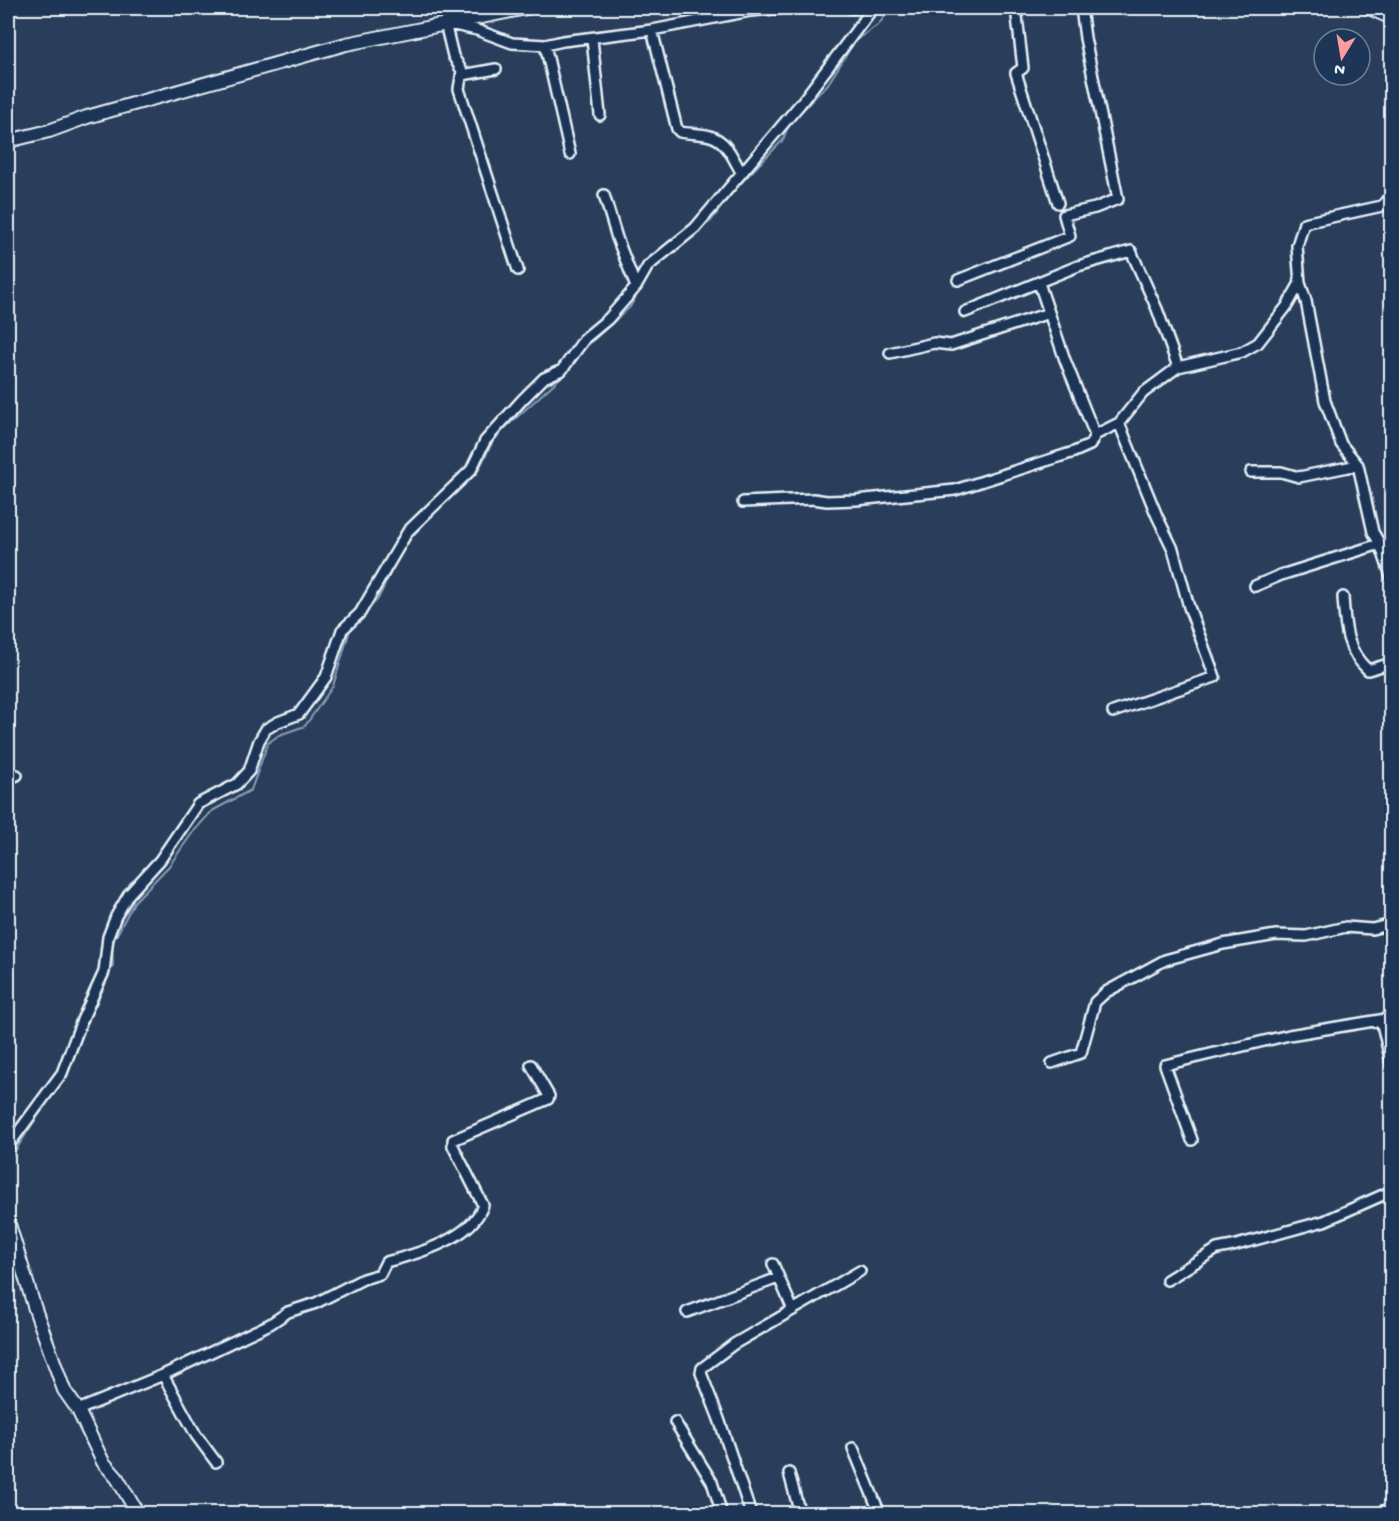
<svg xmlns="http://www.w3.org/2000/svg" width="1399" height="1521" viewBox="0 0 1399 1521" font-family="'Gochi Hand',sans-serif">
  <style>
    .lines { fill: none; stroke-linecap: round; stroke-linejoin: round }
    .stream { stroke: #869eb6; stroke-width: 2 }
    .minor-casing { stroke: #e8f1f8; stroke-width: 14 }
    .tertiary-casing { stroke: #e8f1f8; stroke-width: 16 }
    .minor { stroke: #1d3557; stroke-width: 9 }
    .tertiary { stroke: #1d3557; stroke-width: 12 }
  </style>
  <rect width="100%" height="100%" fill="#2a3e5b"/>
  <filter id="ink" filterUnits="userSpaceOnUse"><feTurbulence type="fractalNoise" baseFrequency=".0167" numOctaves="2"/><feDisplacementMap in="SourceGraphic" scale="12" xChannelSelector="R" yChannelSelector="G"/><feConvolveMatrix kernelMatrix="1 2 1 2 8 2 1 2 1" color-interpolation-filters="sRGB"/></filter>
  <g filter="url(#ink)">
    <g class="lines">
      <path class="stream" d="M 699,230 L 711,221 L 735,189 L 783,140 L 789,124 L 828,84 L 855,41 L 879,24 L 891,8
        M 657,264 L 683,244
        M 407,542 L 432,515 L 477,473 L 495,437 L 560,378 L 587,346 L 630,307 L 639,291
        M 364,614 L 378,599 L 402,549
        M 94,1005 L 113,965 L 112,944 L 134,902 L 169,866 L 193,832 L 212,811 L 251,790 L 268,743 L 279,735 L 305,726 L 333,686 L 350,630 L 359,620
        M 8,1162 L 52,1094"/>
      <defs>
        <path id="minor" d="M 851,8 L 855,8
          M 1016,8 L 1023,68 L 1016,73 L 1058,203
          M 652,30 L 677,129 L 680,132 C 690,134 700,133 710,136 C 726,140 733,158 741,172
          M 592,39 L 600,115
          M 545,45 L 570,154
          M 462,75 L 496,69
          M 604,195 L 617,238 L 636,287
          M 518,270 L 459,89 L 462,71 L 453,56 L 445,23 L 477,30 L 512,43 L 545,45 L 563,41 L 652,30 L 751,11 L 786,8
          M 958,280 L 1070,236 L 1064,215 L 1095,208 L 1118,199 L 1085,38 L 1081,8
          M 1039,283 L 1065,360 L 1095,435
          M 1300,283 L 1306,301 L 1325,401 L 1341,444 L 1358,465 L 1373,532 L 1380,544 L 1392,579
          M 965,312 L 1078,266 L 1131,251 L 1157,309 L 1178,367
          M 890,353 L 934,343 L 951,345 L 1049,313
          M 1251,472 L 1281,472 L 1299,477 L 1358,465
          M 743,502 L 813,499 L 827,501 L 856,500 L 955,490 L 1074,452 L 1090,445 L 1095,435 L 1119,423 L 1143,393 L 1178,367 L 1242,352 L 1258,343 L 1287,306 L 1300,283 L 1297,246 L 1304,223 L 1382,206 L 1392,196
          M 1255,586 L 1281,575 L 1380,544
          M 1343,597 C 1345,625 1345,649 1368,670 L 1392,663
          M 1113,712 L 1215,677 L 1189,607 L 1173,549 L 1157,516 L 1119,423
          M 8,779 L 17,775
          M 1381,1020 L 1392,1067
          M 1052,1063 L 1081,1053 L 1095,1002 L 1106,992 L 1165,960 L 1223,944 L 1276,935 L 1306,936 L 1346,927 L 1372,929 L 1392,924
          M 1192,1140 L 1165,1065 L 1289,1035 L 1392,1018
          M 8,1146 L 62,1073 L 82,1020 L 104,972 L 108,937 L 116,916 L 129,894 L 160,860 L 198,804 L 237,784 L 249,771 L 259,741 L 266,729 L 278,722 L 299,714 L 326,677 L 342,630 L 360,613 L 408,531 L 471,470 L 485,441 L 522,400 L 544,378 L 562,370 L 585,338 L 608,319 L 636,287 L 648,266 L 695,228 L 801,103 L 873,8
          M 773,1264 L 793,1310
          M 1167,1280 L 1217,1249 L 1233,1246 L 1324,1221 L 1392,1191
          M 687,1312 L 778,1278
          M 163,1375 L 196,1435 L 216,1462
          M 78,1410 L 163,1375 L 270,1324 L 288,1312 L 316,1303 L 363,1279 L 380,1274 L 386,1262 C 417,1254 472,1239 483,1205 L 453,1146 L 453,1140 L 548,1099 L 549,1096 L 531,1065
          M 675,1422 L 712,1482 L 722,1514
          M 853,1448 L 880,1514
          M 789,1473 L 800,1514
          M 1383,1511 L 1392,1508
          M 751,1514 L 719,1419 L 701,1373 L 702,1368 L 734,1344 L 860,1271"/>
        <path id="tertiary" d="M 1369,8 L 1392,18
          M 8,141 L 49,131 L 87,117 L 346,44 L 526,8
          M 8,1221 L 35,1309 L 64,1390 L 78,1410 L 103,1462 L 117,1478 L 138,1514"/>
      </defs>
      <use href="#minor" class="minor-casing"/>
      <use href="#tertiary" class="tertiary-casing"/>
      <use href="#minor" class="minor"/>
      <use href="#tertiary" class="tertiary"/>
    </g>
  </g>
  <rect width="1399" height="1521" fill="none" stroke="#1d3557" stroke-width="30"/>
  <rect x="15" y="15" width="1369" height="1491" fill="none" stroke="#e8f1f8" stroke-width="2" filter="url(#ink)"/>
  <g transform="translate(1342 57) rotate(191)"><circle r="28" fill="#1d3557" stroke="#6e8097" stroke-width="1.5"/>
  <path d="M0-4.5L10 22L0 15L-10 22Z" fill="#ff9aa2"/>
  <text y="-9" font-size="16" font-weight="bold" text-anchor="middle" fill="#e8f1f8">N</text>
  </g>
</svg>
